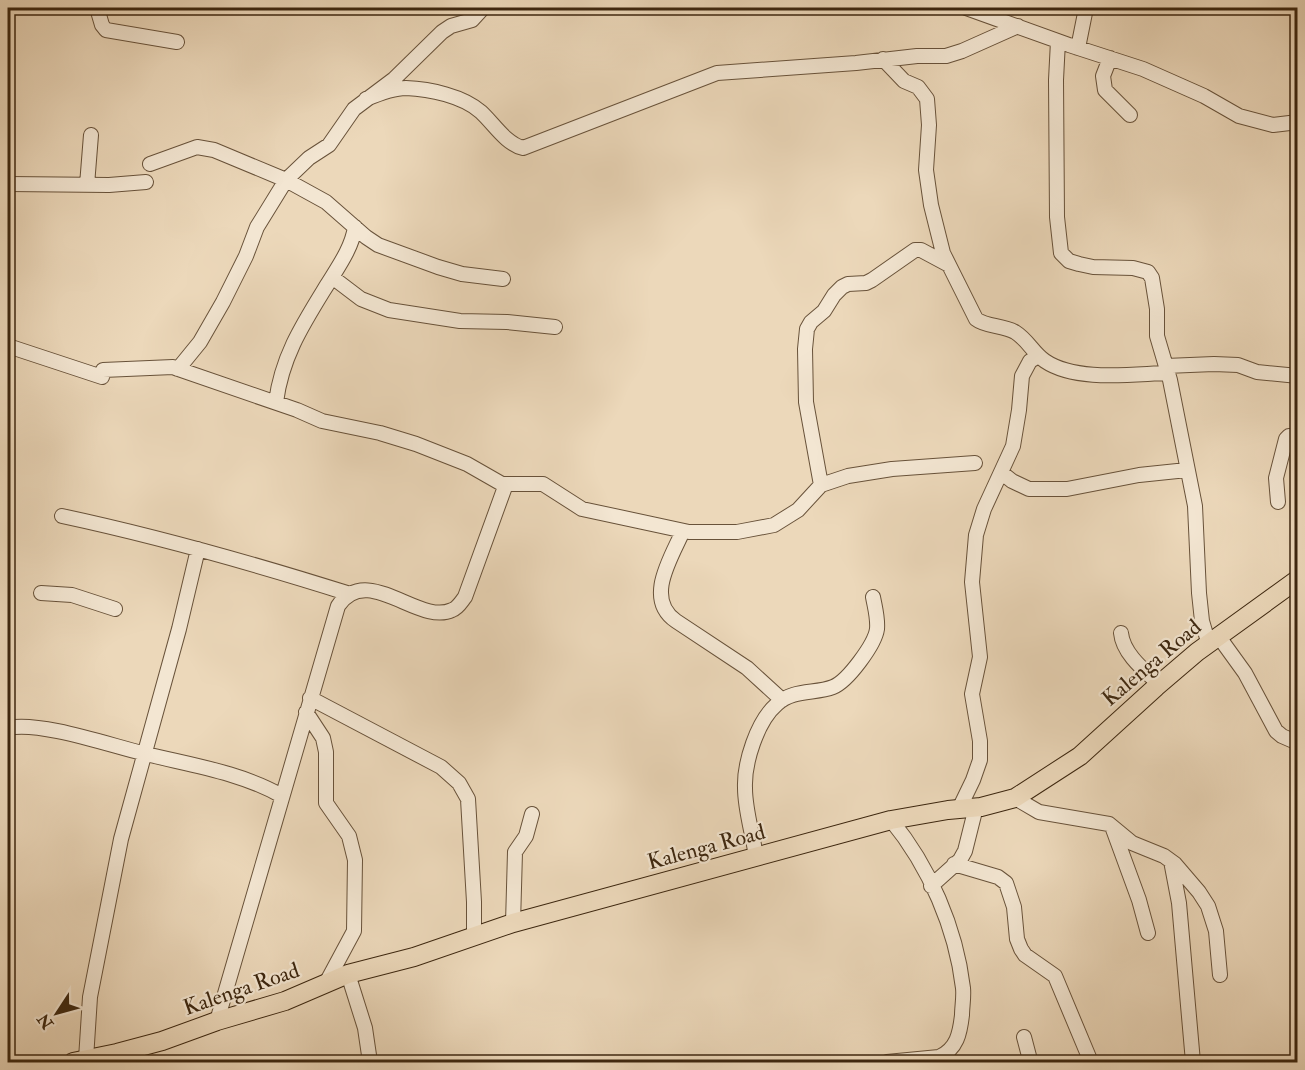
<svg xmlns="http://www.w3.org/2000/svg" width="1305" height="1070" viewBox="0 0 1305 1070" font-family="'IM FELL Double Pica',serif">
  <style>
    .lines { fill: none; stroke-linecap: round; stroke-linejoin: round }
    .minor-casing { stroke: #68523a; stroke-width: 16 }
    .major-casing { stroke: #3c260f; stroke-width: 20 }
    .minor { stroke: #f3e6d2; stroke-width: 14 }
    .major { stroke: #ecd8ba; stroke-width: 18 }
    .labels { text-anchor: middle; stroke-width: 4.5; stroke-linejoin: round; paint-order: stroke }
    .street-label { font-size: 22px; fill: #3c260f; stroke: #f3e6d2 }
  </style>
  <rect width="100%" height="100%" fill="#ecd8ba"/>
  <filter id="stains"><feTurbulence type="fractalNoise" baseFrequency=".00333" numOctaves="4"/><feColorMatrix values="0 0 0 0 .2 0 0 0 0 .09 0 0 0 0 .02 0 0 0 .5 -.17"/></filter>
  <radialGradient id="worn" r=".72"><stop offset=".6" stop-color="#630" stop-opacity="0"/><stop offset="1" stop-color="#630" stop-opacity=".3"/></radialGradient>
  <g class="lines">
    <defs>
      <path id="minor" d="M 97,8 L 102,25 L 106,30 L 177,42
        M 966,8 L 1069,45 L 1143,69 L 1204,96 L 1239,116 L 1273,125 L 1298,122
        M 1058,41 L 1056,80 L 1057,217 L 1061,253 L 1069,261 L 1079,264 L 1093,267 L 1133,268 L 1148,272 L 1152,278 L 1157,309 L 1157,336 L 1170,380 L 1195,506 L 1199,593 L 1202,621 L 1209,645
        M 1078,48 L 1086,8
        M 1110,58 L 1103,76 L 1105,90 L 1130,115
        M 883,59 L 904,81 L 918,87 L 927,99 L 929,125 L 926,170 L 931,205 L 943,253 L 976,319 C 986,327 1003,325 1015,332 C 1028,340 1033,353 1045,361 C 1076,382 1132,374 1168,373
        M 366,99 C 378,94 393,88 406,88 C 430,89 463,96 481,112 C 494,124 506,144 523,148 L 717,73 L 856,63 L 917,56 L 946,56 L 962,51 L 1018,26
        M 150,164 L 197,147 L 214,150 L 286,180 L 326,202 L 366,237 L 378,245 L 438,267 L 462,274 L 503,279
        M 8,184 L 109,185 L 146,182
        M 87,185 L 91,135
        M 332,277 L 361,299 L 389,310 L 460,321 L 507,322 L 555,327
        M 8,346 L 102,377
        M 1166,366 L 1214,364 L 1238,365 L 1257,372 L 1298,376
        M 178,369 L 200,342 L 223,302 L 246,256 L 257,227 L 286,180 L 309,158 L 329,145 L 354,109 L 394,79 L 442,32 L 451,26 L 472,20 L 483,8
        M 103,370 L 173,367 L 178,369 L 297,410 L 322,421 L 380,433 L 416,444 L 467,464 L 502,484 L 543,484 L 582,509 L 689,532 L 737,532 L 774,525 L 798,510 L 821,485 L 848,476 L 892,469 L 975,463
        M 276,402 C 282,356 303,324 327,285 C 338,267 352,248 355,227
        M 1002,473 L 1012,481 L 1029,489 L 1067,489 L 1139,475 L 1187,470
        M 821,485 L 806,402 L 805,349 L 807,329 L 811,322 L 824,311 L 834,295 L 842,287 L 848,284 L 866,283 L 872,280 L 915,250 L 921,250 L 949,265
        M 1278,502 L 1276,478 L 1286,439 L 1289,436 L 1298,437
        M 62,516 C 160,537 255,564 350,594
        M 683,531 C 671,558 644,599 676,621 L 747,668 L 782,700
        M 41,593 L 72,595 L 115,609
        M 1121,633 C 1123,654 1145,671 1159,684
        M 1219,637 L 1245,673 L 1276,731 L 1282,736 L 1298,743
        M 310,698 L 441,767 L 459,783 L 468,799 L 474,902 L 474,935
        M 306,712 L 323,738 L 326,752 L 326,803 L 349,836 L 355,860 L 354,931 L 325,985
        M 8,728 C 40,721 109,745 142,753 C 190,765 240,772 282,796
        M 1015,798 L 1039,812 L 1109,824 L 1132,843 L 1164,856 L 1175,864 L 1199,892 L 1208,906 L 1216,931 L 1220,975
        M 959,809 L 973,780 L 980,760 L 980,741 L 972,694 L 980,657 L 972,582 L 976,535 L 984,509 L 1013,446 L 1019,410 L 1022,376 L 1030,361 L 1039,356
        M 1113,829 L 1139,900 L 1148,933
        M 756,857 C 753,834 745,811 745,788 C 744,763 757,721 777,704 C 793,689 815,694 833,687 C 848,681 875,644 877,629 C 878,618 875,608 873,597
        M 1171,861 L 1179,903 L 1193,1062
        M 954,864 L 998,877 L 1006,883 L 1014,907 L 1017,939 L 1021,949 L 1025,955 L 1055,976 L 1091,1062
        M 931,886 L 960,860 L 965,851 L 976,807
        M 513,923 L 515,852 L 526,836 L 532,814
        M 348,974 L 365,1028 L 370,1062
        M 217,1021 L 338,606 C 367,562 419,626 452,610 C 458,608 461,602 465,597 L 506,484
        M 1024,1037 L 1029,1056 L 1027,1062
        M 86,1059 L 90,997 L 121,839 L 179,629 L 198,549
        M 887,1062 L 939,1057 C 957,1049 960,1033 962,1015 C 962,1007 964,997 963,988 C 956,928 929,866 891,820"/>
      <path id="major" d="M 73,1062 L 117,1053 L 162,1041 L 217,1021 L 285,1001 L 348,974 L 414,957 L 513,923 L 891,820 L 948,810 L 981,807 L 1015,798 L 1080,756 L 1156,687 L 1197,652 L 1298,579"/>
    </defs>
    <use href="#minor" class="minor-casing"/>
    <use href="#major" class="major-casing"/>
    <use href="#minor" class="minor"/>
    <use href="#major" class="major"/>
  </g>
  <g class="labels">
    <g class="street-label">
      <text transform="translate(1151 662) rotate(-40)" y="8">Kalenga Road</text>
      <text transform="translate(706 846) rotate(-15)" y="8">Kalenga Road</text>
      <text transform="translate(241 988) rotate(-19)" y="8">Kalenga Road</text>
    </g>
  </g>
  <rect width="1305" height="1070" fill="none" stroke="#ecd8ba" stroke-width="30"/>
  <rect x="9" y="9" width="1287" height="1052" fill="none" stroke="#3c260f" stroke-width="3"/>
  <rect x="15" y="15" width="1275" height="1040" fill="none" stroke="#3c260f" stroke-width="1.5"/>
  <g transform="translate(57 1013) rotate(234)" stroke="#f3e6d2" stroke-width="4.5" paint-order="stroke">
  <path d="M0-4.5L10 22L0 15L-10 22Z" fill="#3c260f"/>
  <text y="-9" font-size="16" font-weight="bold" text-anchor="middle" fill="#3c260f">N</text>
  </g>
  <rect width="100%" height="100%" filter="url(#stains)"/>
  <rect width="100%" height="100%" fill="url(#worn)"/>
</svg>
